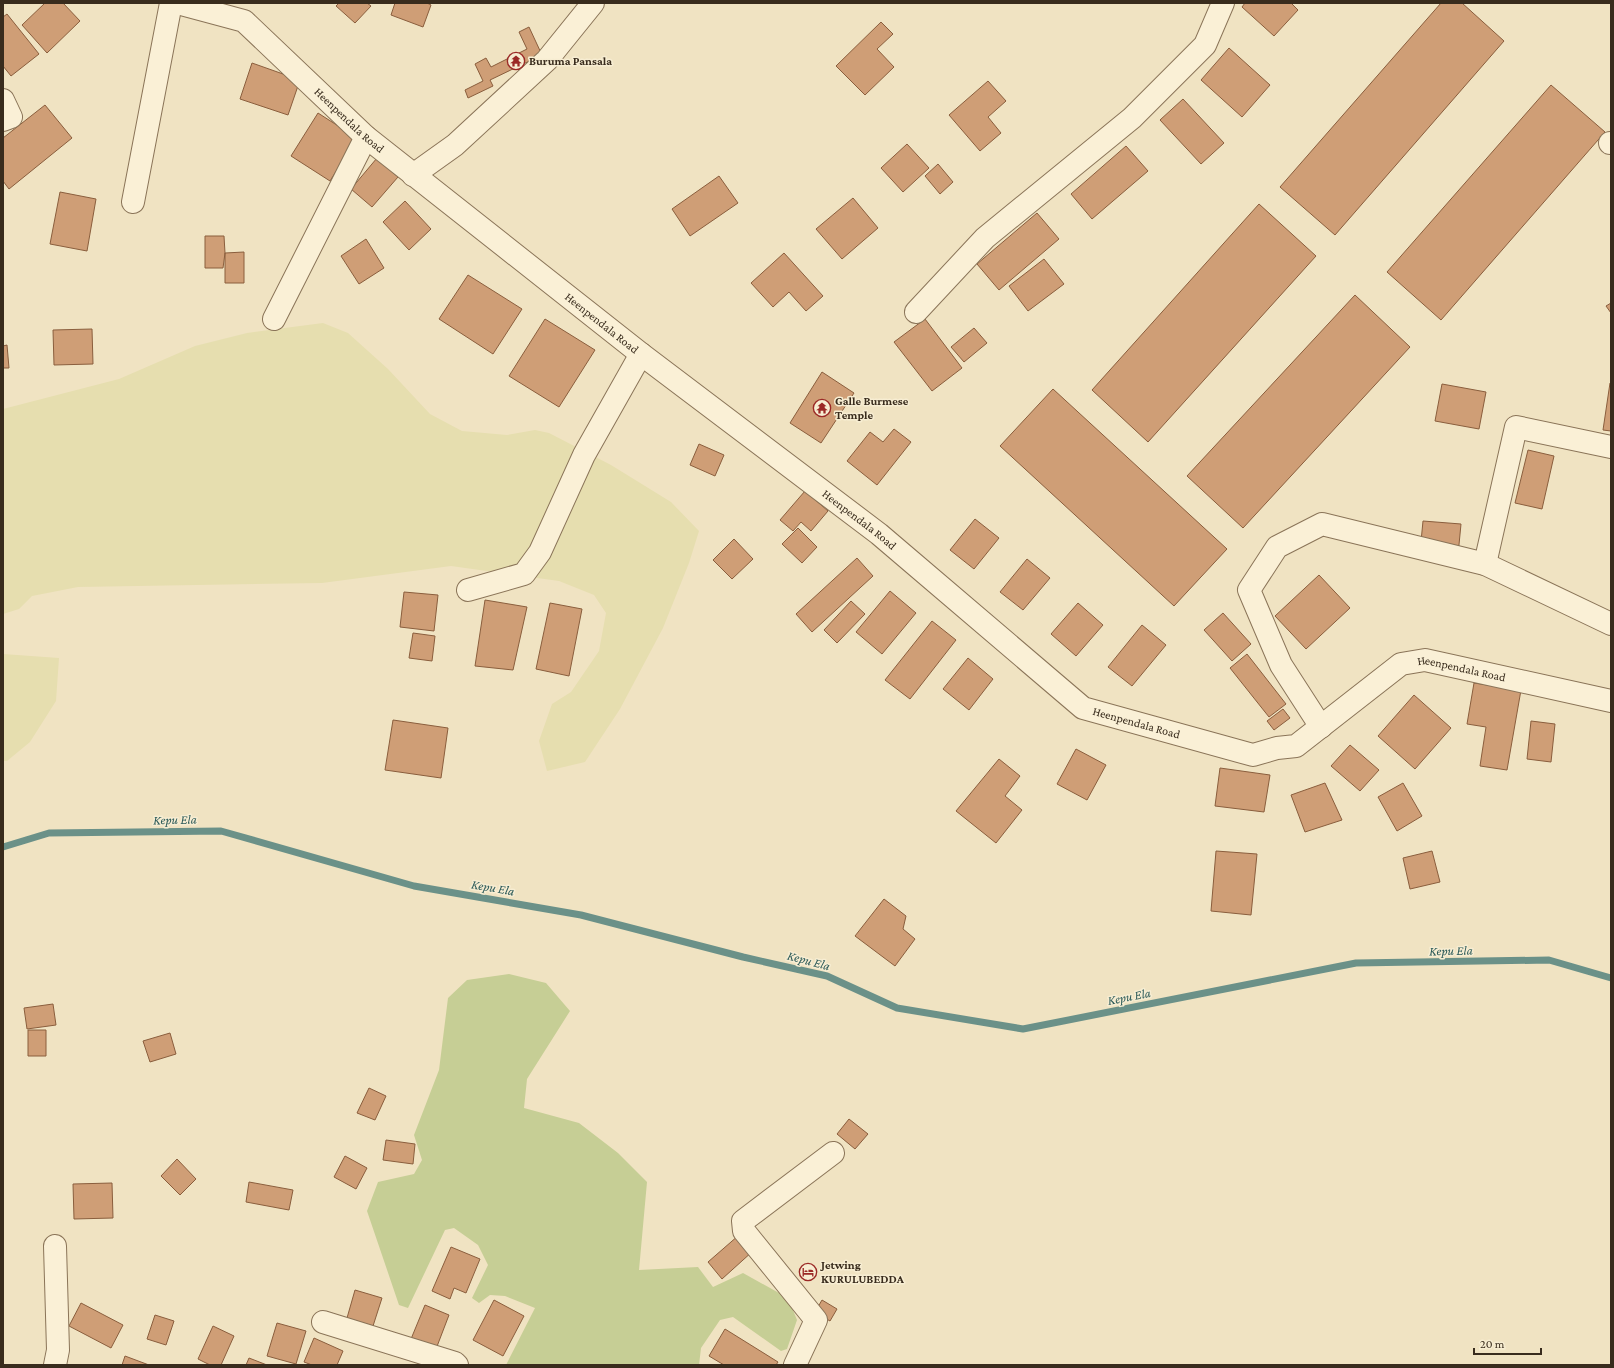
<svg xmlns="http://www.w3.org/2000/svg" width="1614" height="1368" viewBox="0 0 1614 1368" font-family="'Crimson Pro',serif">
  <style>
    .farmland { fill: #e6deaf }
    .green { fill: #c6ce95 }
    .lines { fill: none; stroke-linecap: round; stroke-linejoin: round }
    .stream { stroke: #6b9188; stroke-width: 7 }
    .building { fill: #cf9e76; stroke: #8a5e3d }
    .minor-casing { stroke: #8a7458; stroke-width: 24 }
    .minor { stroke: #faf0d6; stroke-width: 22 }
    .labels { text-anchor: middle; stroke-width: 3; stroke-linejoin: round; paint-order: stroke }
    .poi-label { font-size: 12px; font-weight: bold; fill: #392c1d; stroke: #f7edd2; text-anchor: start }
    .street-label { font-size: 12px; fill: #392c1d; stroke: #f7edd2 }
    .water-label { font-size: 13px; font-style: italic; fill: #2c5a58; stroke: #f7edd2 }
  </style>
  <rect width="100%" height="100%" fill="#f0e3c2"/>
  <path class="farmland" d="M 323,323 L 348,333 L 388,369 L 430,414 L 462,431 L 507,435 L 535,430 L 549,433 L 611,465 L 671,502 L 699,531 L 689,563 L 663,628 L 620,709 L 585,762 L 547,771 L 539,741 L 552,704 L 571,692 L 599,651 L 606,613 L 594,595 L 559,581 L 451,566 L 322,583 L 78,587 L 32,596 L 19,609 L 3,614 L 3,409 L 119,379 L 195,346 L 247,333 Z
    M 3,654 L 59,658 L 56,701 L 30,742 L 7,761 L 3,761 Z"/>
  <path class="green" d="M 509,974 L 546,983 L 570,1011 L 527,1079 L 524,1108 L 579,1123 L 618,1153 L 647,1182 L 639,1270 L 698,1267 L 713,1287 L 743,1273 L 788,1298 L 797,1320 L 787,1349 L 781,1351 L 733,1317 L 720,1320 L 701,1348 L 699,1365 L 506,1365 L 535,1308 L 505,1296 L 490,1295 L 479,1303 L 472,1298 L 488,1265 L 478,1245 L 454,1228 L 445,1230 L 408,1308 L 399,1305 L 367,1211 L 378,1182 L 414,1174 L 422,1160 L 414,1135 L 439,1070 L 448,998 L 467,980 Z"/>
  <g class="lines">
    <path class="stream" d="M 3,847 L 49,833 L 221,831 L 414,886 L 581,915 L 743,957 L 827,976 L 897,1008 L 1023,1029 L 1356,963 L 1549,960 L 1611,978"/>
  </g>
  <path class="building" d="M 45,3 L 63,3 L 80,21 L 47,53 L 22,25 Z
    M 339,3 L 367,3 L 371,6 L 355,23 L 336,6 Z
    M 395,3 L 427,3 L 431,5 L 423,27 L 391,15 Z
    M 1245,3 L 1291,3 L 1298,10 L 1274,36 L 1242,7 Z
    M 1441,3 L 1462,3 L 1504,41 L 1335,235 L 1280,187 Z
    M 7,14 L 39,54 L 11,76 L 3,66 L 3,17 Z
    M 881,22 L 893,34 L 877,49 L 894,67 L 865,95 L 836,66 Z
    M 529,27 L 542,55 L 490,80 L 493,86 L 468,98 L 465,90 L 483,81 L 475,64 L 486,58 L 491,67 L 527,49 L 519,32 Z
    M 1229,48 L 1270,85 L 1242,117 L 1201,80 Z
    M 252,63 L 300,80 L 288,115 L 240,99 Z
    M 988,81 L 1006,101 L 988,117 L 1001,133 L 980,151 L 949,115 Z
    M 1551,85 L 1605,132 L 1441,320 L 1387,272 Z
    M 1183,99 L 1224,143 L 1201,164 L 1160,120 Z
    M 45,105 L 72,138 L 9,189 L 3,181 L 3,138 Z
    M 318,113 L 357,138 L 330,181 L 291,156 Z
    M 907,144 L 929,168 L 903,192 L 881,168 Z
    M 1126,146 L 1148,171 L 1092,219 L 1071,194 Z
    M 377,158 L 398,177 L 372,207 L 351,189 Z
    M 938,164 L 953,182 L 940,194 L 925,176 Z
    M 719,176 L 738,203 L 690,236 L 672,209 Z
    M 60,192 L 96,199 L 87,251 L 50,244 Z
    M 853,198 L 878,228 L 842,259 L 816,229 Z
    M 405,201 L 431,229 L 409,250 L 383,222 Z
    M 1259,204 L 1316,256 L 1148,442 L 1092,390 Z
    M 1037,213 L 1059,239 L 999,290 L 977,264 Z
    M 205,236 L 224,236 L 225,253 L 223,268 L 205,268 Z
    M 366,239 L 384,268 L 359,284 L 341,256 Z
    M 244,252 L 244,283 L 225,283 L 225,253 Z
    M 784,253 L 823,296 L 806,311 L 789,292 L 773,307 L 751,283 Z
    M 1044,259 L 1064,284 L 1028,311 L 1009,286 Z
    M 468,275 L 522,309 L 493,354 L 439,319 Z
    M 1355,295 L 1410,347 L 1243,528 L 1187,476 Z
    M 1611,303 L 1611,313 L 1606,306 Z
    M 545,319 L 595,350 L 559,407 L 509,376 Z
    M 925,319 L 962,368 L 932,391 L 894,342 Z
    M 974,328 L 987,343 L 964,362 L 951,347 Z
    M 92,329 L 93,364 L 54,365 L 53,330 Z
    M 7,345 L 9,368 L 3,368 L 3,346 Z
    M 822,372 L 854,393 L 821,443 L 790,423 Z
    M 1610,383 L 1611,384 L 1611,431 L 1603,430 Z
    M 1442,384 L 1486,392 L 1479,429 L 1435,421 Z
    M 1053,389 L 1227,549 L 1174,606 L 1000,446 Z
    M 894,429 L 911,442 L 877,485 L 847,461 L 870,432 L 883,442 Z
    M 699,444 L 724,455 L 715,476 L 690,465 Z
    M 1528,450 L 1554,456 L 1542,509 L 1515,503 Z
    M 805,491 L 828,511 L 811,531 L 801,522 L 793,531 L 780,520 Z
    M 975,519 L 999,538 L 974,569 L 950,550 Z
    M 1423,521 L 1461,524 L 1458,555 L 1420,552 Z
    M 798,528 L 817,547 L 802,563 L 782,544 Z
    M 734,539 L 753,559 L 732,579 L 713,560 Z
    M 857,558 L 873,576 L 812,632 L 796,614 Z
    M 1027,559 L 1050,578 L 1023,610 L 1000,592 Z
    M 1319,575 L 1350,608 L 1306,649 L 1275,616 Z
    M 890,591 L 916,613 L 882,654 L 856,632 Z
    M 404,592 L 438,595 L 434,631 L 400,627 Z
    M 485,600 L 527,607 L 513,670 L 475,666 Z
    M 851,601 L 865,614 L 837,643 L 824,630 Z
    M 550,603 L 582,609 L 569,676 L 536,669 Z
    M 1078,603 L 1103,625 L 1076,656 L 1051,634 Z
    M 1223,613 L 1251,644 L 1232,661 L 1204,630 Z
    M 932,621 L 956,640 L 910,699 L 885,680 Z
    M 1142,625 L 1166,645 L 1132,686 L 1108,667 Z
    M 413,633 L 435,636 L 432,661 L 409,658 Z
    M 1247,654 L 1286,704 L 1269,717 L 1230,668 Z
    M 968,658 L 993,679 L 969,710 L 943,689 Z
    M 1474,683 L 1521,690 L 1507,770 L 1480,766 L 1486,727 L 1467,724 Z
    M 1414,695 L 1451,728 L 1415,769 L 1378,736 Z
    M 1283,709 L 1290,718 L 1274,730 L 1267,721 Z
    M 393,720 L 448,728 L 441,778 L 385,770 Z
    M 1531,721 L 1555,724 L 1551,762 L 1527,759 Z
    M 1350,745 L 1379,770 L 1360,791 L 1331,766 Z
    M 1076,749 L 1106,765 L 1087,800 L 1057,784 Z
    M 999,759 L 1020,776 L 1005,796 L 1022,810 L 996,843 L 956,811 Z
    M 1220,768 L 1270,775 L 1264,812 L 1215,806 Z
    M 1325,783 L 1342,820 L 1305,832 L 1291,795 Z
    M 1403,783 L 1422,816 L 1397,831 L 1378,797 Z
    M 1216,851 L 1257,854 L 1251,915 L 1211,911 Z
    M 1432,851 L 1440,882 L 1410,889 L 1403,858 Z
    M 884,899 L 906,916 L 903,929 L 915,939 L 895,966 L 855,936 Z
    M 53,1004 L 56,1025 L 27,1029 L 24,1008 Z
    M 28,1030 L 46,1030 L 46,1056 L 28,1056 Z
    M 170,1033 L 176,1054 L 150,1062 L 143,1041 Z
    M 369,1088 L 386,1096 L 375,1120 L 357,1113 Z
    M 849,1119 L 868,1134 L 855,1149 L 837,1134 Z
    M 386,1140 L 415,1144 L 413,1164 L 383,1160 Z
    M 345,1156 L 367,1168 L 356,1189 L 334,1177 Z
    M 177,1159 L 196,1179 L 180,1195 L 161,1176 Z
    M 249,1182 L 293,1190 L 289,1210 L 246,1202 Z
    M 112,1183 L 113,1218 L 74,1219 L 73,1184 Z
    M 739,1235 L 753,1251 L 722,1279 L 708,1262 Z
    M 451,1247 L 480,1259 L 466,1293 L 454,1288 L 450,1299 L 432,1291 Z
    M 355,1290 L 382,1298 L 373,1326 L 347,1318 Z
    M 494,1300 L 524,1316 L 503,1356 L 473,1340 Z
    M 822,1300 L 837,1309 L 830,1321 L 815,1312 Z
    M 81,1303 L 123,1325 L 111,1348 L 69,1326 Z
    M 425,1305 L 449,1315 L 436,1349 L 411,1339 Z
    M 155,1315 L 174,1321 L 166,1345 L 147,1339 Z
    M 277,1323 L 306,1331 L 296,1364 L 267,1356 Z
    M 213,1326 L 234,1336 L 221,1365 L 210,1365 L 198,1359 Z
    M 725,1329 L 778,1362 L 776,1365 L 724,1365 L 709,1356 Z
    M 314,1338 L 343,1351 L 337,1365 L 312,1365 L 304,1362 Z
    M 125,1356 L 149,1365 L 122,1365 Z
    M 249,1358 L 267,1365 L 246,1365 Z"/>
  <g class="lines">
    <defs>
      <g id="minor">
        <path id="s1" d="M 177,3 L 244,21 L 366,137 L 641,354 L 879,534 L 1083,708 L 1253,755 L 1277,748 L 1296,746 L 1401,664 L 1425,660 L 1611,701"/>
        <path d="M 3,100 L 11,117 L 3,120"/>
        <path d="M 1610,143 L 1611,143"/>
        <path d="M 413,175 L 455,145 L 547,60 L 593,3"/>
        <path d="M 133,202 L 171,3"/>
        <path d="M 916,312 L 985,238 L 1132,118 L 1205,45 L 1223,3"/>
        <path d="M 274,319 L 366,137"/>
        <path d="M 1485,564 L 1516,427 L 1611,447"/>
        <path d="M 468,590 L 524,574 L 540,552 L 584,455 L 641,354"/>
        <path d="M 1321,727 L 1281,665 L 1249,590 L 1277,547 L 1322,524 L 1485,564 L 1611,624"/>
        <path d="M 323,1322 L 455,1363 L 457,1365"/>
        <path d="M 55,1365 L 58,1350 L 55,1246"/>
        <path d="M 795,1365 L 816,1320 L 744,1231 L 743,1221 L 833,1153"/>
      </g>
    </defs>
    <use href="#minor" class="minor-casing"/>
    <use href="#minor" class="minor"/>
  </g>
  <defs>
    <symbol id="temple-ring" viewBox="-11 -11 22 22"><circle r="9.5" fill="#f7edd2" stroke="#9b2926" stroke-width="1.5"/><path d="M0-6L5-2H3V0L6.5 2.5H4V6H1.5V3h-3V6H-4V2.5H-6.5L-3 0V-2H-5Z" fill="#9b2926"/></symbol>
    <symbol id="hotel-ring" viewBox="-11 -11 22 22"><circle r="9.5" fill="#f7edd2" stroke="#9b2926" stroke-width="1.5"/><path d="M-6-4.5h1.5V1H6V5H4.5V3h-9V5H-6ZM-4 0a1.8 1.8 0 1 1 3.6 0ZM.5 0V-2.5h3Q6-2.5 6 0Z" fill="#9b2926"/></symbol>
  </defs>
  <g fill-rule="evenodd">
    <use href="#temple-ring" x="506" y="51" width="20" height="20"/>
    <use href="#temple-ring" x="812" y="398" width="20" height="20"/>
    <use href="#hotel-ring" x="798" y="1262" width="20" height="20"/>
  </g>
  <g class="labels">
    <g class="poi-label">
      <text x="529" y="65">Buruma Pansala</text>
      <text x="835" y="405">Galle Burmese<tspan x="835" dy="14">Temple</tspan></text>
      <text x="821" y="1269">Jetwing<tspan x="821" dy="14">KURULUBEDDA</tspan></text>
    </g>
    <g class="street-label">
      <text dy="4" stroke="none"><textPath href="#s1" startOffset="214">Heenpendala Road</textPath></text>
      <text dy="4" stroke="none"><textPath href="#s1" startOffset="538">Heenpendala Road</textPath></text>
      <text dy="4" stroke="none"><textPath href="#s1" startOffset="862">Heenpendala Road</textPath></text>
      <text dy="4" stroke="none"><textPath href="#s1" startOffset="1570">Heenpendala Road</textPath></text>
      <text dy="4" stroke="none"><textPath href="#s1" startOffset="1210">Heenpendala Road</textPath></text>
    </g>
    <g class="water-label">
      <text transform="translate(175 819) rotate(-1)" y="5">Kepu Ela</text>
      <text transform="translate(493 887) rotate(10)" y="5">Kepu Ela</text>
      <text transform="translate(1451 950) rotate(-1)" y="5">Kepu Ela</text>
      <text transform="translate(809 960) rotate(15)" y="5">Kepu Ela</text>
      <text transform="translate(1129 996) rotate(-11)" y="5">Kepu Ela</text>
    </g>
  </g>
  <rect width="1614" height="1368" fill="none" stroke="#392c1d" stroke-width="8"/>
  <path d="M1474 1348v6h67v-6" fill="none" stroke="#392c1d" stroke-width="2"/>
  <text x="1480" y="1348" font-size="12" fill="#392c1d" stroke="#f7edd2" stroke-width="3" paint-order="stroke">20 m</text>
</svg>
